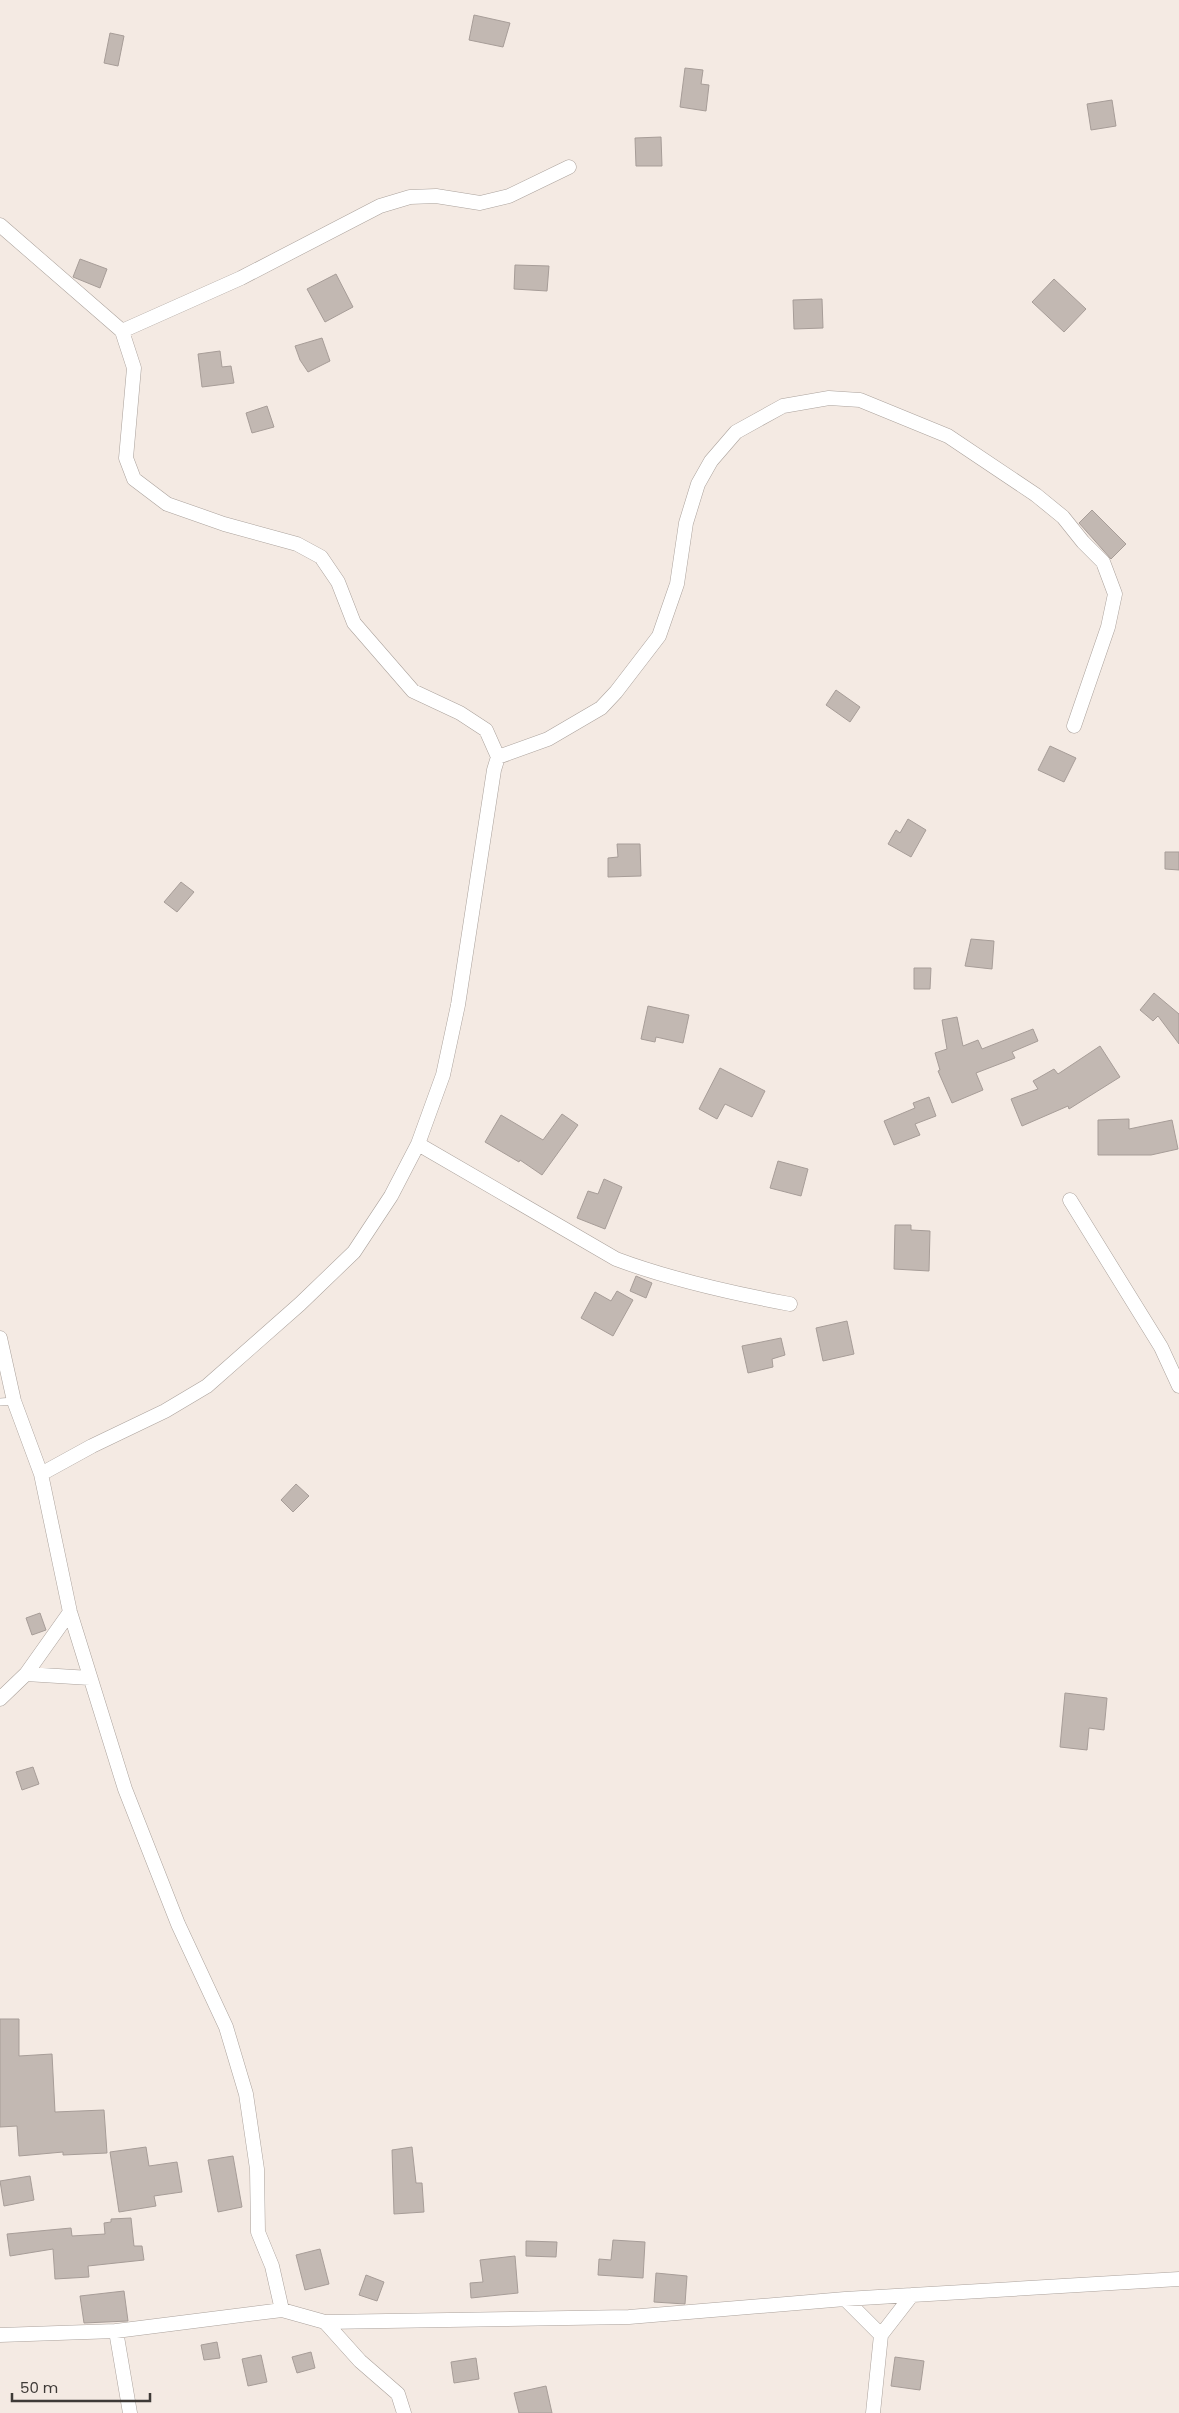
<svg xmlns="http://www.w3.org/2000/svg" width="1179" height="2413" viewBox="0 0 1179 2413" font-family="Poppins,sans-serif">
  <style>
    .building { fill: #c2b8b2; stroke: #a79d98 }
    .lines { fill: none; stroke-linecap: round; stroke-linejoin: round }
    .lane-casing { stroke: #aba29c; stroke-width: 8 }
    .street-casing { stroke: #aba29c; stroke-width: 15 }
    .lane { stroke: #fff; stroke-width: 7 }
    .street { stroke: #fff; stroke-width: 14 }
  </style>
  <rect width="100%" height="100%" fill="#f4eae3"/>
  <path class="building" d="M 474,15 L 510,23 L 503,47 L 469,40 Z
    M 110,33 L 124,36 L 118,66 L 104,63 Z
    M 685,68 L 703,70 L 701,84 L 709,85 L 706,111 L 680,107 Z
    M 1112,100 L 1116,126 L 1091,130 L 1087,104 Z
    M 661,137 L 662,166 L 636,166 L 635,138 Z
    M 80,259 L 107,269 L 100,288 L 73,277 Z
    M 515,265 L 549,266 L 547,291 L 514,289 Z
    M 336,274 L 353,307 L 325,322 L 307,289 Z
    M 1054,279 L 1086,309 L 1064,332 L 1032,302 Z
    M 822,299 L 823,328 L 794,329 L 793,300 Z
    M 322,338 L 330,361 L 308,372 L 300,360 L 295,346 Z
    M 220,351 L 222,367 L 231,366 L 234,383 L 202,387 L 198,354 Z
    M 267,406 L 274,427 L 252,433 L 246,413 Z
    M 1092,510 L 1126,544 L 1111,559 L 1079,523 Z
    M 836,690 L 860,707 L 850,722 L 826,705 Z
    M 1050,746 L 1076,758 L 1064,782 L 1038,770 Z
    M 908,819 L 926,830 L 911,857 L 888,844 L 896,830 L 900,833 Z
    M 617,844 L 640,844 L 641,876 L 608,877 L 608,858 L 618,857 Z
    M 1165,852 L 1179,852 L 1179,870 L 1165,869 Z
    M 181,882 L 194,892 L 177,912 L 164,902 Z
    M 971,939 L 994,941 L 992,969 L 965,966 Z
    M 914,968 L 931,968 L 930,989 L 914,989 Z
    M 1154,993 L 1179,1014 L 1179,1044 L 1158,1016 L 1153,1021 L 1140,1010 Z
    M 648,1006 L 689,1015 L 683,1043 L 656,1037 L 655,1042 L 641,1039 Z
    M 957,1017 L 963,1046 L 978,1040 L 982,1049 L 1033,1029 L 1038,1041 L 1012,1052 L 1015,1058 L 976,1073 L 983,1090 L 952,1103 L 938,1071 L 940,1070 L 935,1053 L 947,1049 L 942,1020 Z
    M 1100,1046 L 1120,1077 L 1069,1109 L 1068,1106 L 1022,1126 L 1011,1099 L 1038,1089 L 1033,1081 L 1054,1069 L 1058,1074 Z
    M 720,1068 L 765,1091 L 752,1117 L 725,1104 L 717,1119 L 699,1109 Z
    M 929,1097 L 936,1116 L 915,1124 L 920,1135 L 894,1145 L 884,1121 L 915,1108 L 913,1103 Z
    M 562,1114 L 578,1125 L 542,1175 L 520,1160 L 519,1162 L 485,1142 L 501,1115 L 543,1140 Z
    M 1129,1119 L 1129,1129 L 1172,1120 L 1178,1149 L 1151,1155 L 1098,1155 L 1098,1120 Z
    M 778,1161 L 808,1169 L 801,1196 L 770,1188 Z
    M 604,1179 L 622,1187 L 605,1229 L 577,1218 L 588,1191 L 598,1194 Z
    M 895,1225 L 911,1225 L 911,1230 L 930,1231 L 929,1271 L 894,1269 Z
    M 636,1276 L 652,1283 L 646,1298 L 630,1291 Z
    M 617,1291 L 633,1300 L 613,1336 L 581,1318 L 595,1292 L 611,1301 Z
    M 847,1321 L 854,1354 L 823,1361 L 816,1328 Z
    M 781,1338 L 785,1355 L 772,1359 L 773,1367 L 748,1373 L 742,1346 Z
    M 296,1484 L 309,1496 L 293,1512 L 281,1500 Z
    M 40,1613 L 46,1630 L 32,1635 L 26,1618 Z
    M 1065,1693 L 1107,1698 L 1104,1730 L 1089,1728 L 1087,1750 L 1060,1747 Z
    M 33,1767 L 39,1784 L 22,1790 L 16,1772 Z
    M 0,2019 L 19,2019 L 19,2056 L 52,2054 L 55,2112 L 104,2110 L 107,2153 L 63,2155 L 63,2152 L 19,2156 L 17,2126 L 0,2127 Z
    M 146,2147 L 149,2166 L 177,2162 L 182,2192 L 154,2196 L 156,2206 L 119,2212 L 110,2152 Z
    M 412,2147 L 416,2183 L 422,2183 L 424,2212 L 394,2214 L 392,2150 Z
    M 233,2156 L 242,2207 L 218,2212 L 208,2160 Z
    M 30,2176 L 34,2200 L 4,2206 L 0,2181 Z
    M 131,2218 L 134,2246 L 142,2246 L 144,2260 L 88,2266 L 89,2277 L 55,2279 L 53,2249 L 10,2256 L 7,2234 L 71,2228 L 72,2236 L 105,2234 L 104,2223 L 111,2222 L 111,2219 Z
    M 613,2240 L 645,2242 L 643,2278 L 598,2275 L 599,2259 L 611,2260 Z
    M 526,2241 L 557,2242 L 556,2257 L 526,2256 Z
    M 320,2249 L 329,2284 L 305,2290 L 296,2255 Z
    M 515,2256 L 518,2293 L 471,2298 L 470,2283 L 483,2282 L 480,2260 Z
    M 656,2273 L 687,2276 L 685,2304 L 654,2302 Z
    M 366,2275 L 384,2282 L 377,2301 L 359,2295 Z
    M 124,2291 L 128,2321 L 84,2323 L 80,2296 Z
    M 217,2342 L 220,2358 L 204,2360 L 201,2345 Z
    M 311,2352 L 315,2368 L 297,2373 L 292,2357 Z
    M 261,2355 L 267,2382 L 248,2386 L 242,2359 Z
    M 895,2357 L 924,2361 L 920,2390 L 891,2386 Z
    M 476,2358 L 479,2379 L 454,2383 L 451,2362 Z
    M 546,2386 L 552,2413 L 519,2413 L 514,2393 Z"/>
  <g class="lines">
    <defs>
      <path id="lane" d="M 0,1402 L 14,1401"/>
      <path id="street" d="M 0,225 L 122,331 L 134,368 L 126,458 L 134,479 L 167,504 L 224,524 L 297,544 L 321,557 L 338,582 L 354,623 L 413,691 L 460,713 L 486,730 L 498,757
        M 122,331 L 241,278 L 380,206 L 410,197 L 436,196 L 480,203 L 509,196 L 569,167
        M 418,1144 L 616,1259 C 672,1280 731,1293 790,1304
        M 1070,1200 L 1161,1347 L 1179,1386
        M 0,1338 L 14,1401 L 41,1474 L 70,1612 L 125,1789 L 178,1924 L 226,2027 L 246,2094 L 257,2169 L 258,2232 L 272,2266 L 282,2310
        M 41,1474 L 92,1446 L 165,1411 L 207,1386 L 300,1304 L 354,1252 L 391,1196 L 418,1144 L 443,1075 L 458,1005 L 494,770 L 498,757 L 548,739 L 601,708 L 616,692 L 659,636 L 677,584 L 686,523 L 698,484 L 711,461 L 736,432 L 783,406 L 829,398 L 860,400 L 948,436 L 1036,495 L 1063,517 L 1083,542 L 1103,562 L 1115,594 L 1108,627 L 1074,726
        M 26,1674 L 90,1678
        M 0,1699 L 26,1674 L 70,1612
        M 845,2299 L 881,2335
        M 325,2322 L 360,2361 L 398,2394 L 404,2413
        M 116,2331 L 130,2413
        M 0,2335 L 116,2331 L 282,2310 L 325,2322 L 629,2317 L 845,2299 L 1179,2279
        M 873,2413 L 881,2335 L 912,2295"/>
    </defs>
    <use href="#lane" class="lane-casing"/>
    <use href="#street" class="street-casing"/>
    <use href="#lane" class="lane"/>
    <use href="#street" class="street"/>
  </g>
  <path d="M12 2393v8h138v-8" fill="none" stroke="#3e3a37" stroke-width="2.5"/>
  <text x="20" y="2393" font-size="15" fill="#3e3a37" stroke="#f4eae3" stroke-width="4" paint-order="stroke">50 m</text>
</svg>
